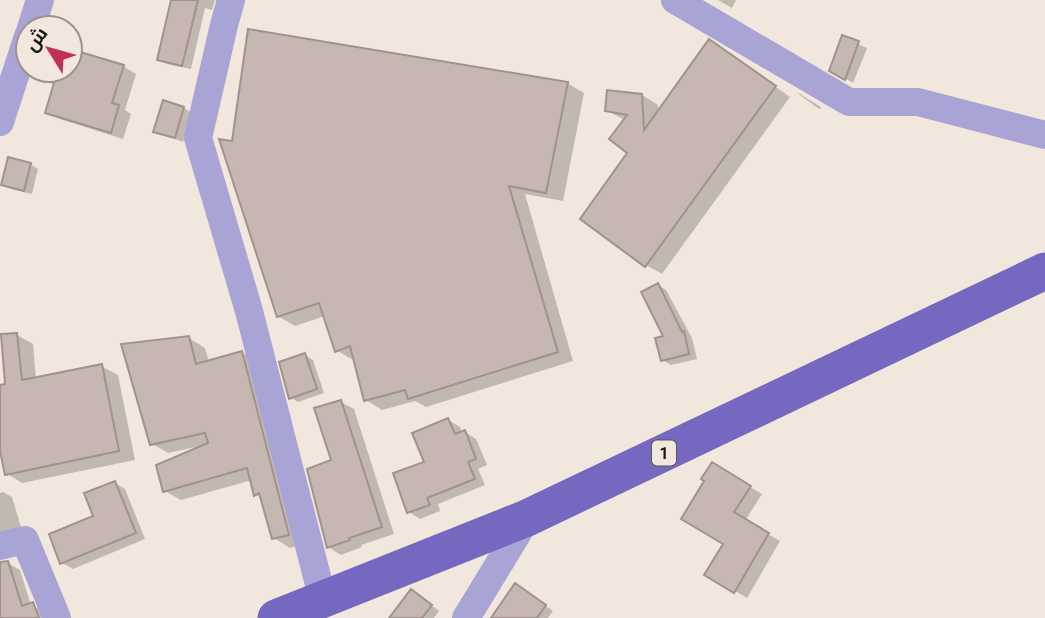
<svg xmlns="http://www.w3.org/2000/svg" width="1045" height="618" viewBox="0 0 1045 618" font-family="Roboto,Cairo,sans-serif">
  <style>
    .shadow { fill: #0003 }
    .building { fill: #c7b7b3; stroke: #a1928e; stroke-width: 2 }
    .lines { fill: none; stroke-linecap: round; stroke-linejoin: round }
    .minor { stroke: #a8a4d6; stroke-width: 28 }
    .major { stroke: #7568c1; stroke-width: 37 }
    .labels { text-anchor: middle; stroke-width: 6; stroke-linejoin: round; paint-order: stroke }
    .shield { fill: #f2e7dc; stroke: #5b554f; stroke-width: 2 }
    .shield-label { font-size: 16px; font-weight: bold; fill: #1a1613 }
  </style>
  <rect width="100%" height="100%" fill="#f2e7dc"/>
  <path class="shadow" d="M 173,0 L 223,0 L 222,3 L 215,0 L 212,10 L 205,8 L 191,69 L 167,64 L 159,59 Z
    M 718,0 L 736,0 L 732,8 Z
    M 843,37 L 867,48 L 853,83 L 831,70 Z
    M 70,51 L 123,66 L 136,74 L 125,110 L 131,114 L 123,139 L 60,119 L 47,112 L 55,85 L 43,78 L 45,70 L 70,70 Z
    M 725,51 L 790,97 L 662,274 L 646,265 L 625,120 L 606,110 L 642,95 L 658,105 L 658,113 Z
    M 567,83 L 584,93 L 563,201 L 525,194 L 573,361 L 426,407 L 415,401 L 382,410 L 366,400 L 355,359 L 353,360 L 336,350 L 325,316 L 295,326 L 278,316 L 234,143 Z
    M 796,92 L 800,94 L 821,107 L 820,109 L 816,107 Z
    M 184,108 L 192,113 L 183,142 L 155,131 Z
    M 30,164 L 38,169 L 32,194 L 11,189 L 3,184 Z
    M 658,285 L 666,290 L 692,338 L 697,359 L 671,365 L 662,360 L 666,337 Z
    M 17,335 L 33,344 L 36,379 L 101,366 L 118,375 L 135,460 L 22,483 L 6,473 L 0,442 L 0,387 L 7,385 Z
    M 189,338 L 205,348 L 209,362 L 242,353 L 258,362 L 305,544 L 290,548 L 274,538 L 262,498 L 256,495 L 252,480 L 181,500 L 165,491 L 200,448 L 200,446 L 168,453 L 151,443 Z
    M 305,355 L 313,360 L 324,393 L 298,402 L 290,397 Z
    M 341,402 L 354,409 L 394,534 L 361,545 L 362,547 L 341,555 L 328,547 L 333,461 Z
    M 448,420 L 460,427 L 462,433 L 465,432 L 476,439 L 487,465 L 478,469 L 485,485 L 438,504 L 440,511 L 420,519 L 409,512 L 426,463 Z
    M 712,464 L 762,494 L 745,521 L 780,541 L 747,598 L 707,574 L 725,544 L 707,480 Z
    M 115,483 L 125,489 L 145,539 L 73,569 L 62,563 L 95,517 Z
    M 3,492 L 12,497 L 22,530 L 0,537 L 0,493 Z
    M 0,563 L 8,563 L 20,570 L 31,605 L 44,611 L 47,618 L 0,618 Z
    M 524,591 L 553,611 L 548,618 L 493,618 Z
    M 419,596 L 439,611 L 434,618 L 391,618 Z"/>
  <path class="building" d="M 171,0 L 198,0 L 182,66 L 157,60 Z
    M 248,29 L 568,82 L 546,193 L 509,186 L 558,352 L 408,399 L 405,390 L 364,401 L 350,346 L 335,352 L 319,303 L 277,317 L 219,139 L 232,141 Z
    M 842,35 L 859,41 L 845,80 L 829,71 Z
    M 709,39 L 776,86 L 645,267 L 580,219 L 627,153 L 609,139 L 627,115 L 605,111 L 607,90 L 642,94 L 644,130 Z
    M 70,49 L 124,65 L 112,103 L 119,105 L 111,133 L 45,113 L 54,83 L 32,76 L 34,70 L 70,70 Z
    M 163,100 L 184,107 L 175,138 L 153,132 Z
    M 8,157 L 31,163 L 24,191 L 1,185 Z
    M 658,283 L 682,332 L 684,331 L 689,354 L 661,361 L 655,338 L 663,336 L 641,292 Z
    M 17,333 L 22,380 L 102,364 L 119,451 L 5,475 L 0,451 L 0,385 L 5,384 L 1,334 Z
    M 189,336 L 196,364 L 242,351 L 289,535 L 272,539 L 259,493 L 254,496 L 247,468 L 163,492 L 156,465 L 208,443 L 205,433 L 150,445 L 121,344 Z
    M 305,353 L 317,389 L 289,399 L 279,362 Z
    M 341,400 L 382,527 L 349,538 L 350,540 L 327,548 L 307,469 L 331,460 L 314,408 Z
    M 448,418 L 455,434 L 465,430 L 476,459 L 468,462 L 475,479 L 427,498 L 430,505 L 407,513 L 393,473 L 424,462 L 412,433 Z
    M 712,462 L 751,486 L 734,512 L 769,533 L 734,593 L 704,575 L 723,544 L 681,519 L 704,481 L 701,479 Z
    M 115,481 L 136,533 L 60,564 L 49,534 L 93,516 L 84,493 Z
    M 8,561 L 22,606 L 33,602 L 39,618 L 0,618 L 0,562 Z
    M 515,583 L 546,605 L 537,618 L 491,618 Z
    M 411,589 L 432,605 L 422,618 L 389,618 Z"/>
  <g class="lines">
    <path class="minor" d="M 231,0 L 224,25 L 198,138 L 249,311 L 323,600
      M 675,0 L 849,102 L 918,102 L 1045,135
      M 31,28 L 40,0
      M 0,122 L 28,36
      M 0,546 L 25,540 L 57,618
      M 466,618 L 527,518"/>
    <path class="major" d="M 276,618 L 527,518 L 1045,271"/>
  </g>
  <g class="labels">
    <rect class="shield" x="652" y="440.5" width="24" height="25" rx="5"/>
    <g class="shield-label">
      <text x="664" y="459">1</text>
    </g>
  </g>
  <g transform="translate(49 49) rotate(307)"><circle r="33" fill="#f2e7dc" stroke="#9c938c" stroke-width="2"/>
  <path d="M0-5L12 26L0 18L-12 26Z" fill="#c13153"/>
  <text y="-10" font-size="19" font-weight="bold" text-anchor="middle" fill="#1a1613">ش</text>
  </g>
</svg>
